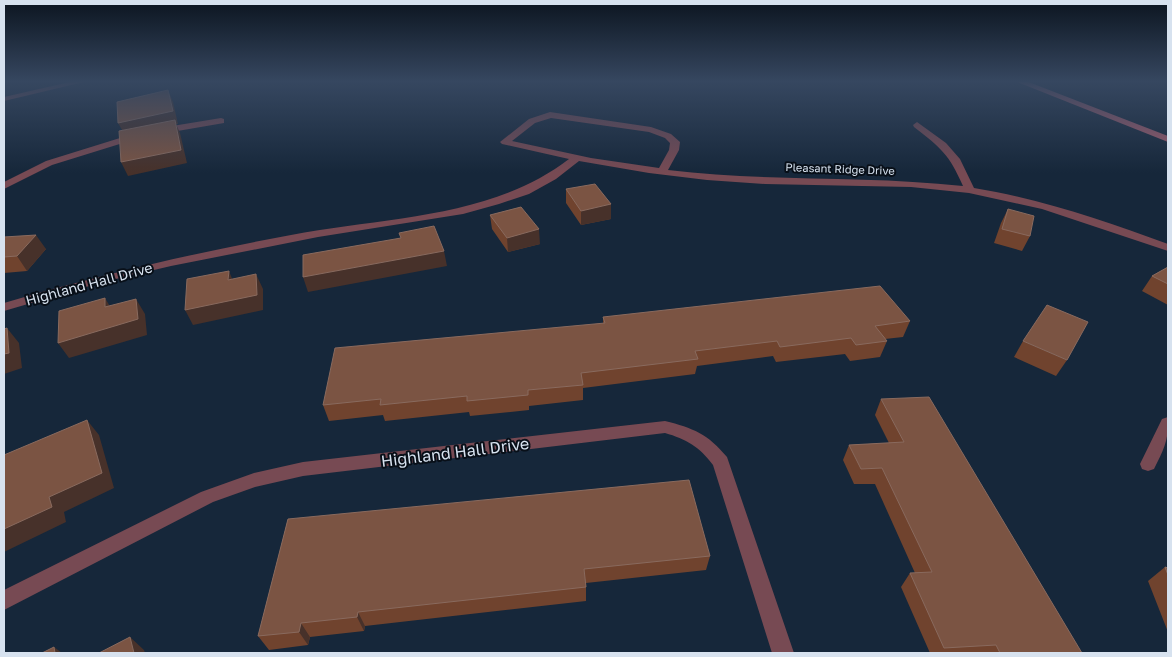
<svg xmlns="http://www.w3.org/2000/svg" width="1172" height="657" viewBox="0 0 1172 657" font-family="'Golos Text',sans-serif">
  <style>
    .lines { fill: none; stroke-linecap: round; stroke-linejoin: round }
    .minor { fill: #774a53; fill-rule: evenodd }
    .tertiary { fill: #774a53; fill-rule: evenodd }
    .secondary { fill: #a45d6c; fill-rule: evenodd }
    .wall { fill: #70432e }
    .shaded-wall { fill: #47312a }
    .building { fill: #7b5443; stroke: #896a5e }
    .labels { text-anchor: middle; stroke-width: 4; stroke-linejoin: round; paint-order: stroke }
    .far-street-label { font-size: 11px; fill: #d7e2ef; stroke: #080f18 }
    .street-label { font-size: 14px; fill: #d7e2ef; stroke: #080f18 }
    .near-street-label { font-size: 16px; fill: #d7e2ef; stroke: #080f18 }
  </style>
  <rect width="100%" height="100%" fill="#16273a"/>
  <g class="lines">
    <path class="minor" d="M 550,112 L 651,127 L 671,134 L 680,142 L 679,150 L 668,170 C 766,182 865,175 963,186 C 949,154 941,148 914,127 L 913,125 L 917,122 L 946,143 L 960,159 L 974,188 C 1041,199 1105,221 1168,244 L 1168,251 L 1042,209 L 969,193 L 911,187 L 765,184 L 707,180 L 649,173 L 579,161 L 556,179 L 529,194 L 499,204 L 463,214 L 318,237 L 171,266 L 103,282 L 4,311 L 4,303 C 99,275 194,253 291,235 C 385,217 491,219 569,159 L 502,144 L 500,142 L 529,119 ZM 551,118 L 649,132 L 665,138 L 670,143 L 669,150 L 659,168 L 591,158 L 512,141 L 535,123 Z
      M 221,118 L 224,119 L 224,123 L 160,134 L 155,131 L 160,128 Z
      M 136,133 L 139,134 L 139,138 L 52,165 L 4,189 L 4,182 L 46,161 Z
      M 1168,417 C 1169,440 1164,449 1154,469 L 1148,471 L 1142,469 L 1140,464 L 1162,419 Z
      M 665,421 C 693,428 708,434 727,457 L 794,653 L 772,653 L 713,465 C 700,447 686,439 665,433 L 303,476 L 255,487 L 213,502 L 4,610 L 4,590 L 201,492 L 254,473 L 303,462 Z"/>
    <path class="tertiary" d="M 74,81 L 88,81 L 4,101 L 4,97 Z"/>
    <path class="secondary" d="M 1015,81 L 1026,81 L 1168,136 L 1168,142 Z"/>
  </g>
  <path class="wall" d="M 566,189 L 611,219 L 581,225 L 566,203 Z
    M 1008,209 L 1030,236 L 1022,251 L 994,243 L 1001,223 Z
    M 490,215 L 540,244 L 508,252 L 492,229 Z
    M 4,237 L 46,249 L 27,271 L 4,273 Z
    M 1168,267 L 1168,305 L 1142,291 L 1152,276 Z
    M 603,317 L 910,321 L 903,337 L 885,339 L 887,341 L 880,357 L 850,361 L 845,354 L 776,362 L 773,356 L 697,366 L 695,374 L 583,388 L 583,400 L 529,406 L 529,410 L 470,416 L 469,412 L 385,421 L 383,415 L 329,421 L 323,405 L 603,324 Z
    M 1023,341 L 1067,360 L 1056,376 L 1014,357 Z
    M 881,399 L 1082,653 L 930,653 L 901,587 L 910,573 L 915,573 L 875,484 L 854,484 L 843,460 L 849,445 L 889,443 L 875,415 Z
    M 288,519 L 710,556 L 706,570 L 586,583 L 586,601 L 365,626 L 364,631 L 310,637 L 308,645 L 269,650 L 258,636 Z
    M 1165,567 L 1168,568 L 1168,632 L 1148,581 Z"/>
  <path class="shaded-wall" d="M 168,90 L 173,102 L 178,124 L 176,124 L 180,133 L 187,163 L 128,176 L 121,162 L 125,135 L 118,123 Z
    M 611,204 L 611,219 L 581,225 L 581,211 Z
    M 539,229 L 540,244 L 508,252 L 507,238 Z
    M 36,235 L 46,249 L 27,271 L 17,256 Z
    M 444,251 L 447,266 L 308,292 L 303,277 Z
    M 229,271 L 235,286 L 228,280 Z
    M 256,274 L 263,289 L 263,310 L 193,325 L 185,310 Z
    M 105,298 L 114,313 L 105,307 Z
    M 136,299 L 145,314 L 147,335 L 69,358 L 58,343 Z
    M 7,328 L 19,343 L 22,368 L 4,374 L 4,354 Z
    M 87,420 L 99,435 L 114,488 L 64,512 L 66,522 L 4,552 L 4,529 Z
    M 358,612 L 365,626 L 364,631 L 357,617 Z
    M 301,623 L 310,637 L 308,645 L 299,632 Z
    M 130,637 L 144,650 L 145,653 L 134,653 Z
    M 54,647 L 62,653 L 55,653 Z"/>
  <path class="building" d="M 168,90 L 173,111 L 118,123 L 117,102 Z
    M 175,120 L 181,150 L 121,162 L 119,131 Z
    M 595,184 L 611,204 L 581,211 L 566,189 Z
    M 521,207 L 539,229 L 507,238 L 490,215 Z
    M 1008,209 L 1034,216 L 1030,236 L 1002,229 Z
    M 434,226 L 444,251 L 303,277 L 303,255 L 401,238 L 399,233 Z
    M 36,235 L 17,256 L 4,257 L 4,237 Z
    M 1168,267 L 1168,284 L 1152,276 Z
    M 229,271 L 228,280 L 256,274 L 257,295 L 185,310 L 187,279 Z
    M 880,286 L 910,321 L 875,326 L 887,341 L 856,345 L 851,338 L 780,347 L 777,341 L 695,351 L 698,359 L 581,373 L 583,385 L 528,390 L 528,395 L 467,401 L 467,396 L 380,405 L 381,399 L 323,405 L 335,348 L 605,323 L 603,317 Z
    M 105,298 L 105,307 L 136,299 L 138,319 L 58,343 L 59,311 Z
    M 1047,305 L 1088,322 L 1067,360 L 1023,341 Z
    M 7,328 L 9,353 L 4,354 L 4,329 Z
    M 929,397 L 1082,653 L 1000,653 L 996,645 L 944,648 L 910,573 L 932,572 L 882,468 L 861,469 L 849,445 L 904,442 L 881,399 Z
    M 87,420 L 102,473 L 49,497 L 52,507 L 4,529 L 4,455 Z
    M 689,480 L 710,556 L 584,569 L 586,587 L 358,612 L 357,617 L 301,623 L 299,632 L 258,636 L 288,519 Z
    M 1165,567 L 1168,568 L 1168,575 Z
    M 130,637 L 134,653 L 99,653 Z
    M 54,647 L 55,653 L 42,653 Z"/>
  <linearGradient id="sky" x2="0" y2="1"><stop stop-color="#0c1520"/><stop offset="0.47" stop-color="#364760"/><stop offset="1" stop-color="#364760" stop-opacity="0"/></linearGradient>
  <rect width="1172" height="173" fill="url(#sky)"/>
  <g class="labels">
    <g class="far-street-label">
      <text transform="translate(840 169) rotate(2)" y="4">Pleasant Ridge Drive</text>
    </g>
    <g class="street-label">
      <text transform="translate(89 284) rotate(-15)" y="5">Highland Hall Drive</text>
    </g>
    <g class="near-street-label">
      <text transform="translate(455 452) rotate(-7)" y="6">Highland Hall Drive</text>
    </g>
  </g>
  <rect width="1172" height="657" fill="none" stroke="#d7e2ef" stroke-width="10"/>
</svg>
